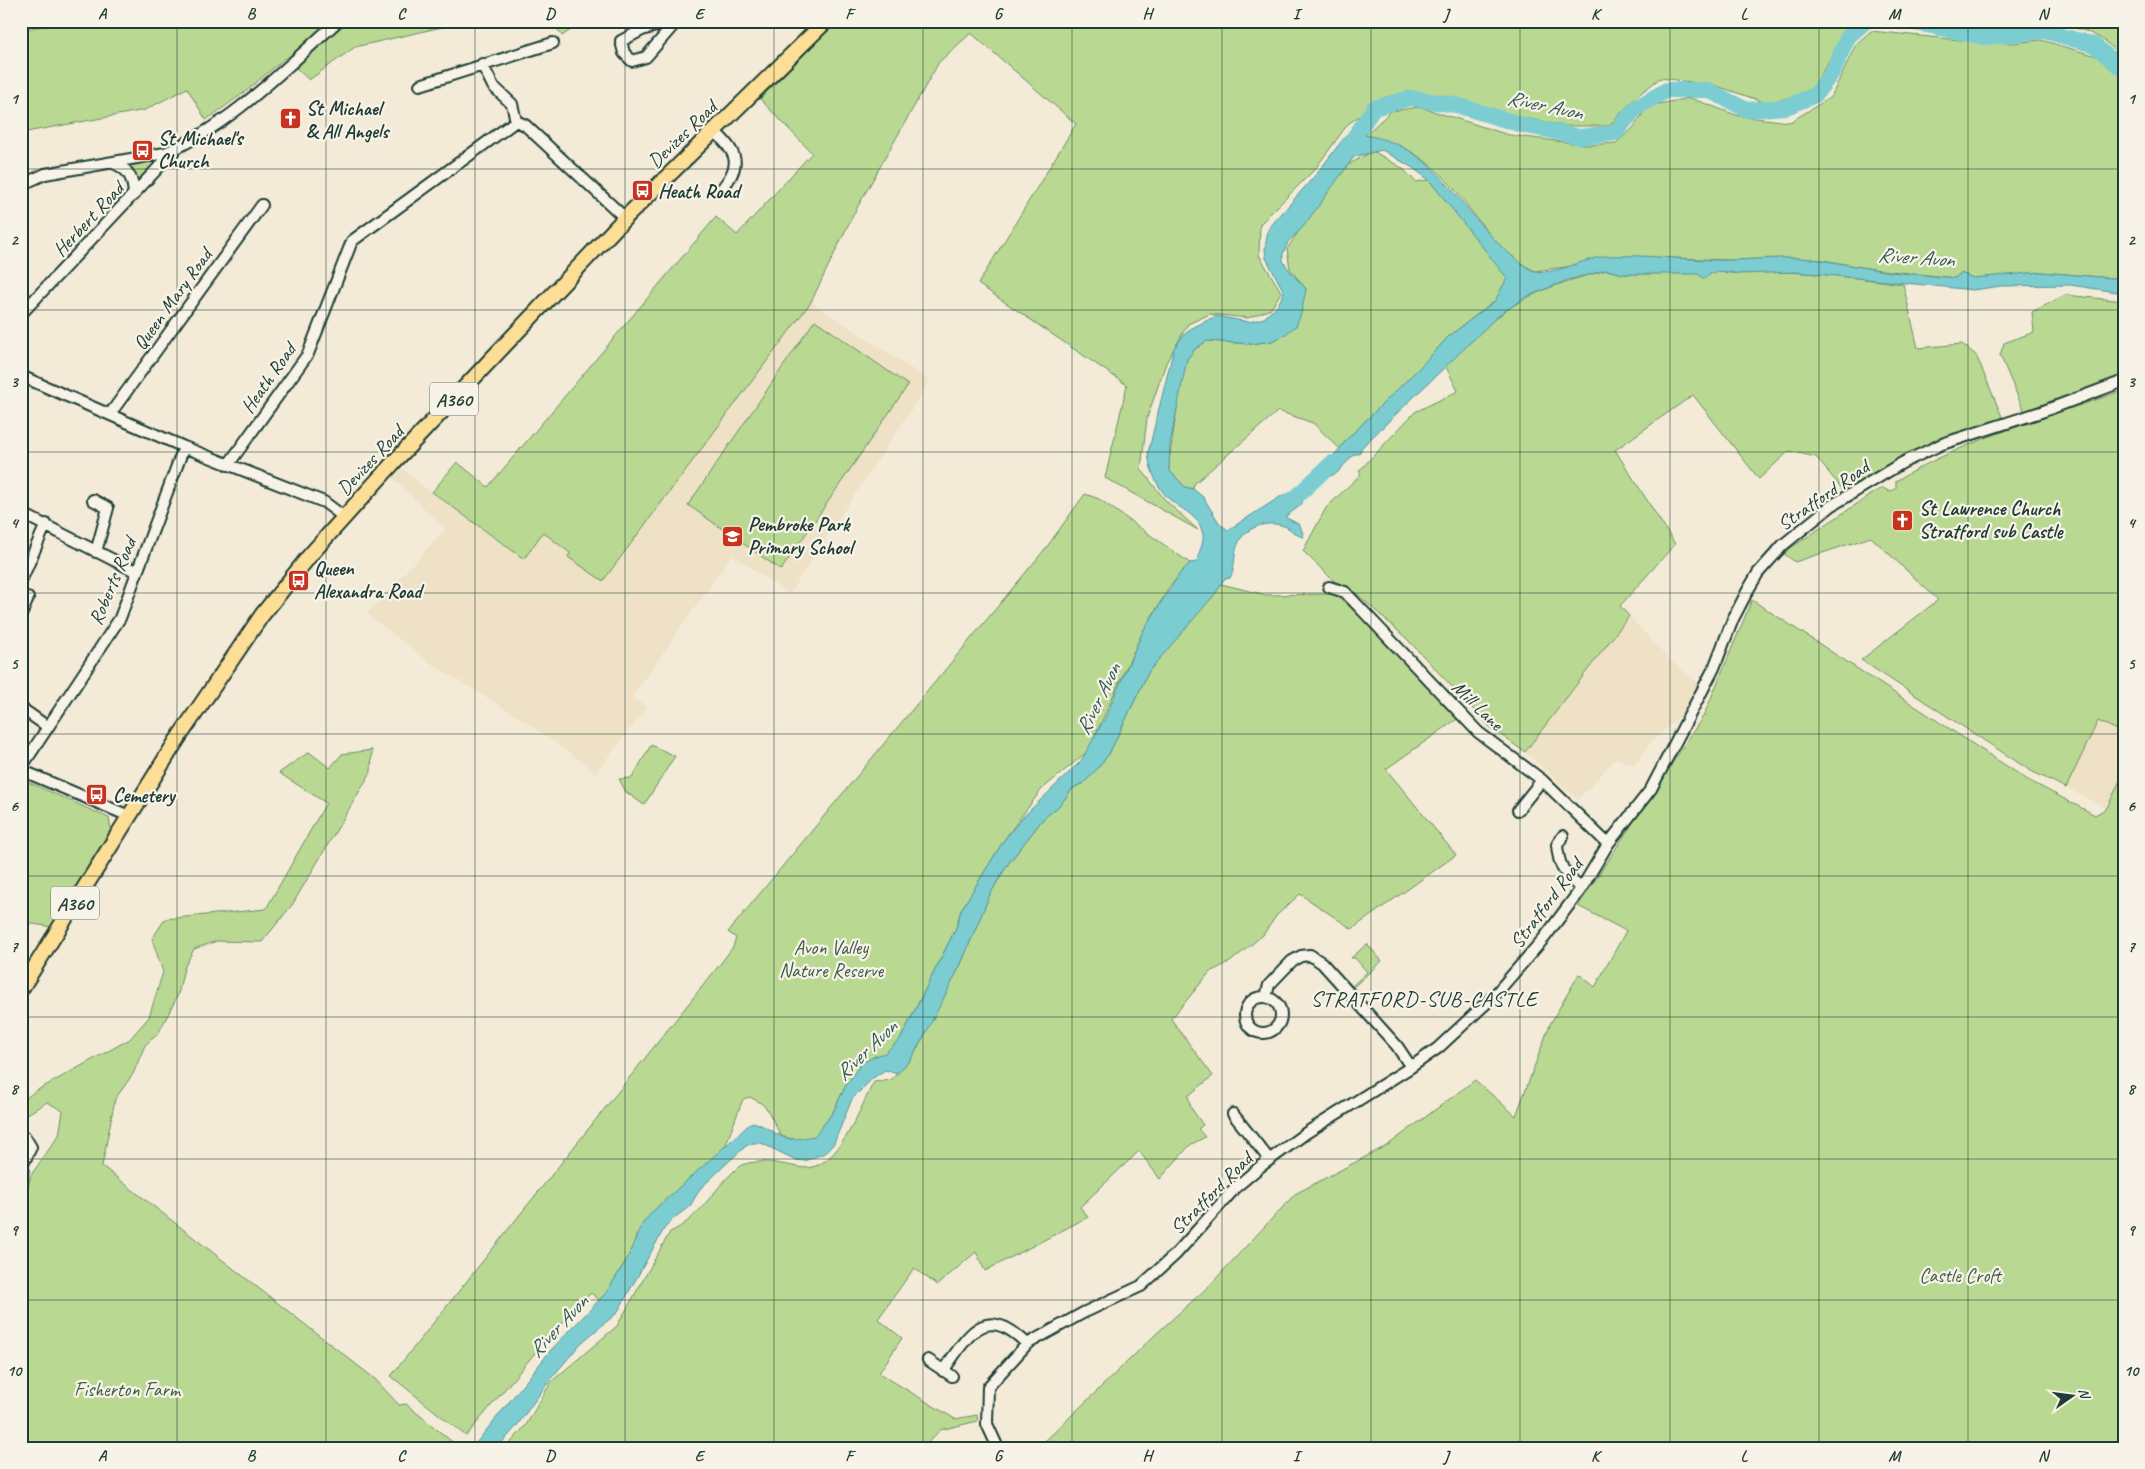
<svg xmlns="http://www.w3.org/2000/svg" width="2145" height="1469" viewBox="0 0 2145 1469" font-family="Caveat,sans-serif">
  <style>
    .built { fill: #eee1c5 }
    .green { fill: #b9d993; stroke: #6c8b64 }
    .water { fill: #7bcdd2; stroke: #569393 }
    .lines { fill: none; stroke-linecap: round; stroke-linejoin: round }
    .river { stroke: #7bcdd2; stroke-width: 16 }
    .minor-casing { stroke: #1f3d34; stroke-width: 14 }
    .major-casing { stroke: #1f3d34; stroke-width: 18 }
    .minor { stroke: #f7f3e8; stroke-width: 10 }
    .major { stroke: #fdde96; stroke-width: 14 }
    .grid { fill: none; stroke: #1f3d34; stroke-width: 1; stroke-opacity: 0.55 }
    .labels { text-anchor: middle; stroke-width: 4.5; stroke-linejoin: round; paint-order: stroke }
    .shield { fill: #f7f3e8; stroke: #60746a; stroke-width: 1 }
    .shield-label { font-size: 19px; font-weight: bold; fill: #1f3d34 }
    .poi-label { font-size: 20px; font-weight: bold; fill: #1f3d34; stroke: #f7f3e8; text-anchor: start }
    .street-label { font-size: 20px; fill: #1f3d34; stroke: #f7f3e8 }
    .park-label { font-size: 20px; fill: #3e5c47; stroke: #f7f3e8 }
    .water-label { font-size: 21px; font-style: italic; fill: #315a54; stroke: #f7f3e8 }
    .quarter-label { font-size: 22px; letter-spacing: 1px; fill: #1f3d34; stroke: #f7f3e8 }
    .neatline { fill: none; stroke: #1f3d34; stroke-width: 2 }
    .grid-label { font-size: 16px; text-anchor: middle; font-weight: bold; fill: #1f3d34 }
  </style>
  <rect width="100%" height="100%" fill="#f3ebd8"/>
  <filter id="ink" filterUnits="userSpaceOnUse"><feTurbulence type="fractalNoise" baseFrequency=".02" numOctaves="2"/><feDisplacementMap in="SourceGraphic" scale="10" xChannelSelector="R" yChannelSelector="G"/><feConvolveMatrix kernelMatrix="1 2 1 2 8 2 1 2 1" color-interpolation-filters="sRGB"/></filter>
  <g filter="url(#ink)">
    <path class="built" d="M 811,302 L 930,381 L 789,594 L 732,555 L 632,697 L 647,707 L 595,774 L 584,763 L 525,721 L 435,666 L 367,614 L 445,529 L 386,471 L 394,462 L 429,491 L 524,559 L 543,532 L 571,554 L 569,557 L 603,580 Z
      M 1629,616 L 1670,660 L 1698,683 L 1686,711 L 1651,742 L 1635,765 L 1616,758 L 1578,800 L 1525,752 Z
      M 2098,721 L 2124,733 L 2124,772 L 2107,808 L 2066,788 Z"/>
    <path class="green" d="M 87,21 L 468,21 L 355,47 L 309,80 L 285,58 L 245,92 L 206,120 L 187,88 L 145,110 L 21,133 L 21,29 Z
      M 552,21 L 578,21 L 578,25 L 562,36 Z
      M 837,21 L 1852,21 L 1810,93 L 1767,103 L 1714,85 L 1660,78 L 1636,97 L 1609,126 L 1565,126 L 1510,115 L 1448,96 L 1386,97 L 1348,124 L 1315,169 L 1260,224 L 1259,255 L 1281,292 L 1271,309 L 1248,318 L 1210,314 L 1188,324 L 1166,363 L 1147,418 L 1141,469 L 1166,501 L 1198,530 L 1105,478 L 1127,385 L 978,284 L 1076,124 L 971,33 L 939,62 L 853,215 L 811,302 L 603,581 L 568,557 L 570,553 L 543,532 L 524,559 L 432,492 L 457,462 L 488,487 L 716,217 L 737,235 L 812,153 L 760,99 Z
      M 1962,21 L 2124,21 L 2124,58 C 2116,51 2108,43 2100,38 C 2058,14 2008,28 1962,21 Z
      M 1871,31 L 1980,42 L 2014,43 L 2041,40 L 2096,56 L 2124,80 L 2124,279 L 2041,272 L 1973,279 L 1961,273 L 1955,278 L 1873,269 L 1823,260 L 1796,258 L 1730,260 L 1641,257 L 1535,271 C 1485,248 1468,192 1425,161 C 1407,147 1386,141 1365,135 L 1391,111 L 1420,107 L 1509,135 L 1587,145 L 1616,143 L 1633,128 L 1648,106 L 1690,98 L 1739,116 L 1790,122 L 1831,97 L 1856,44 Z
      M 1373,151 L 1402,168 L 1416,182 L 1429,180 L 1436,188 L 1508,278 L 1495,301 L 1448,337 L 1422,366 L 1346,440 L 1340,449 L 1313,423 L 1278,411 L 1194,484 L 1193,489 L 1185,487 L 1169,470 L 1169,461 L 1182,374 L 1187,359 L 1195,349 L 1207,341 L 1251,344 L 1272,341 L 1283,336 L 1306,289 L 1290,269 L 1287,249 L 1314,207 L 1344,167 Z
      M 158,159 L 159,161 L 137,183 L 130,166 Z
      M 1607,270 L 1623,274 L 1710,273 C 1724,271 1730,274 1741,273 C 1795,269 1849,277 1903,284 L 1918,348 L 1962,344 L 1976,355 L 2003,419 L 1914,453 L 1843,490 L 1816,457 L 1789,451 L 1759,479 L 1693,395 L 1615,450 L 1675,544 L 1620,606 L 1629,616 L 1525,752 L 1492,729 L 1407,639 L 1355,592 L 1334,581 L 1303,551 L 1326,508 L 1361,474 L 1359,471 L 1415,412 L 1458,391 L 1445,365 C 1463,348 1480,329 1500,315 C 1531,291 1569,280 1607,270 Z
      M 2065,295 L 2124,301 L 2124,374 L 2024,411 L 2000,355 L 2004,343 L 2034,332 L 2032,312 Z
      M 815,320 L 908,385 L 781,570 L 688,505 Z
      M 2124,390 L 2124,733 L 2098,721 L 2066,788 L 2031,771 L 1861,660 L 1938,600 L 1871,537 L 1795,562 L 1783,553 L 1878,490 L 1883,488 L 1890,492 L 1896,488 L 1896,481 C 1967,438 2047,418 2124,390 Z
      M 1085,494 L 1099,499 L 1190,563 L 1170,586 L 1143,631 L 1088,751 L 1041,790 L 1004,840 L 961,910 L 956,928 L 901,1038 L 885,1054 L 875,1056 L 845,1087 L 833,1112 L 815,1137 L 796,1140 L 781,1136 L 767,1109 L 761,1103 L 750,1097 L 743,1099 L 725,1147 L 654,1210 L 636,1236 L 629,1256 L 606,1293 L 599,1300 L 591,1293 L 544,1342 L 466,1436 L 391,1376 L 721,963 L 733,947 L 736,938 L 728,932 L 1046,548 Z
      M 1221,584 L 1266,595 L 1334,594 L 1358,613 L 1460,717 L 1386,769 L 1456,855 L 1352,929 L 1300,894 L 1277,915 L 1263,935 L 1230,962 L 1210,972 L 1171,1019 L 1213,1076 L 1188,1096 L 1191,1108 L 1203,1125 L 1198,1129 L 1205,1137 L 1190,1145 L 1160,1179 L 1139,1151 L 1080,1207 L 1088,1217 L 985,1271 L 976,1252 L 937,1285 L 914,1268 L 878,1319 L 902,1338 L 879,1373 L 955,1419 L 977,1415 L 978,1421 L 940,1430 L 923,1448 L 506,1448 L 526,1425 L 551,1382 L 617,1326 L 670,1232 C 696,1221 710,1195 730,1175 C 733,1172 738,1167 742,1165 C 760,1158 780,1164 798,1167 C 838,1176 859,1108 874,1082 L 891,1080 L 911,1059 L 961,964 L 990,894 L 1008,864 L 1043,819 L 1060,805 L 1073,788 L 1085,782 L 1109,754 L 1149,671 Z
      M 1752,600 L 2028,780 L 2095,815 L 2107,808 L 2124,772 L 2124,1448 L 1046,1448 L 1041,1445 L 1157,1333 L 1209,1286 L 1295,1194 L 1388,1145 L 1475,1080 L 1516,1116 L 1550,1024 L 1579,974 L 1595,987 L 1626,931 L 1578,906 L 1704,715 Z
      M 651,745 L 675,756 L 644,805 L 626,792 L 619,779 L 632,778 Z
      M 372,750 L 371,772 L 292,905 L 262,942 L 217,941 L 194,949 L 184,968 L 178,995 L 158,1034 L 145,1045 L 133,1074 L 115,1099 L 102,1166 L 375,1379 L 399,1405 L 406,1404 L 456,1445 L 454,1448 L 21,1448 L 21,1211 L 31,1175 L 59,1135 L 63,1111 L 47,1102 L 21,1118 L 21,1102 L 34,1092 L 130,1039 L 149,1017 L 163,972 L 152,939 L 165,919 L 266,909 L 326,803 L 279,773 L 309,752 L 330,768 L 342,754 Z
      M 21,779 L 109,818 L 111,830 L 52,927 L 21,922 Z
      M 1367,944 L 1382,961 L 1349,991 L 1340,980 L 1345,978 L 1352,986 L 1367,972 L 1355,958 L 1351,958 Z"/>
    <path class="water" d="M 1347,134 C 1438,135 1455,212 1516,259 C 1522,264 1528,269 1535,271 C 1559,275 1585,257 1609,256 C 1649,254 1690,261 1730,260 C 1752,260 1775,257 1798,258 C 1823,259 1847,265 1872,269 C 1899,274 1927,275 1955,278 L 1961,273 L 1973,278 L 2041,272 L 2124,279 L 2124,293 L 2070,285 L 2001,286 L 1973,290 L 1798,272 L 1738,274 L 1724,271 L 1710,273 L 1704,279 L 1698,274 L 1623,274 L 1607,270 L 1568,280 L 1526,297 L 1499,315 L 1362,447 L 1359,454 L 1354,454 L 1337,473 L 1319,481 L 1316,477 C 1325,463 1337,454 1346,440 L 1421,366 L 1448,337 L 1495,301 L 1507,278 L 1429,180 L 1413,168 L 1382,150 L 1354,157 L 1303,227 L 1288,242 L 1283,254 L 1283,261 L 1289,270 L 1306,289 L 1301,314 L 1296,326 L 1283,336 L 1272,341 L 1251,344 L 1207,341 L 1195,349 L 1187,359 L 1170,444 L 1169,470 L 1185,487 L 1193,489 L 1203,497 L 1220,524 L 1228,530 L 1283,495 L 1297,494 L 1305,486 L 1310,492 L 1305,496 L 1301,505 L 1285,517 L 1300,525 L 1304,537 C 1295,536 1292,529 1284,526 C 1268,520 1244,527 1238,544 C 1233,555 1236,568 1230,578 L 1224,579 L 1216,593 L 1149,671 L 1109,754 L 1098,768 L 1085,782 L 1073,788 L 1060,805 L 1043,819 L 1008,864 L 990,894 L 961,964 L 926,1033 L 911,1059 L 898,1073 L 885,1070 L 873,1078 L 852,1099 L 834,1143 L 827,1152 L 805,1161 L 796,1160 L 761,1143 L 753,1143 L 746,1146 L 726,1164 L 700,1189 L 690,1206 L 673,1219 L 664,1229 L 617,1313 L 581,1343 L 549,1381 L 516,1427 L 497,1448 L 472,1448 L 551,1350 L 606,1293 L 629,1256 L 643,1223 L 654,1210 L 752,1122 C 764,1124 773,1134 786,1138 C 795,1141 805,1137 815,1136 L 833,1112 L 845,1087 L 861,1064 L 875,1056 L 885,1053 L 901,1038 L 956,928 L 961,910 L 1004,840 L 1023,817 L 1081,761 L 1105,718 L 1143,631 L 1180,573 L 1190,563 L 1197,562 C 1198,551 1206,542 1202,531 C 1198,514 1177,508 1166,496 C 1155,483 1150,469 1148,453 L 1174,348 L 1182,337 L 1190,329 L 1216,316 L 1249,322 L 1264,318 L 1278,305 L 1284,292 L 1266,258 L 1265,249 L 1268,229 L 1318,172 Z"/>
    <g class="lines">
      <path class="river" d="M 1897,21 L 1922,24 L 1983,37 L 2045,31 L 2094,45 L 2124,70
        M 1344,152 L 1374,108 L 1410,98 L 1456,105 L 1522,125 L 1580,137 L 1615,133 L 1636,108 L 1667,90 L 1708,90 L 1747,110 L 1786,107 L 1815,95 L 1832,73 L 1848,37 L 1866,21
        M 1289,502 L 1295,498 L 1332,463"/>
      <defs>
        <path id="minor" d="M 672,21 L 642,30 L 621,41 L 624,53 L 632,61 L 646,57 L 677,21
          M 482,64 L 493,86 L 512,104 L 516,121
          M 420,85 L 553,43
          M 714,131 C 739,154 742,165 720,191
          M 113,163 C 129,169 133,178 134,195
          M 21,185 L 45,174 L 165,153 C 231,125 285,68 338,21
          M 21,314 L 174,151
          M 21,376 L 184,447 L 324,502 L 344,517
          M 110,414 L 262,205
          M 228,465 L 308,354 L 352,241 L 516,121 L 525,125 L 625,218
          M 93,500 L 108,508 L 96,552
          M 21,513 L 137,572
          M 21,581 L 46,524
          M 1329,587 L 1345,592 L 1478,732 L 1542,780 L 1608,844
          M 21,615 L 28,598
          M 21,708 L 48,727
          M 21,768 L 120,618 L 184,447
          M 21,770 L 129,816
          M 1518,810 L 1542,780
          M 1563,836 L 1557,845 C 1559,869 1565,873 1581,889
          M1245 1015a18 18 0 1 1 36 0a18 18 0 1 1-36 0Z
          M 1266,997 L 1269,985 L 1292,961 L 1301,956 L 1310,955 L 1322,963 L 1397,1046 L 1411,1067
          M 1233,1114 L 1269,1159
          M 21,1191 L 23,1164 L 31,1147 L 25,1137
          M 928,1360 L 952,1376
          M 943,1371 C 969,1334 985,1302 1027,1344
          M 998,1448 L 987,1424 L 988,1387 L 1027,1344 L 1083,1313 L 1141,1286 L 1176,1254 L 1236,1187 L 1261,1166 L 1306,1133 L 1411,1067 L 1438,1048 L 1494,996 L 1545,937 L 1581,889 L 1608,844 L 1651,789 L 1714,668 L 1733,619 L 1748,590 L 1758,573 L 1783,545 L 1831,506 L 1902,463 L 1942,444 L 2044,411 L 2124,381"/>
        <path id="major" d="M 21,989 L 177,740 L 262,615 L 311,554 L 394,462 L 625,218 L 826,21"/>
      </defs>
      <use href="#minor" class="minor-casing"/>
      <use href="#major" class="major-casing"/>
      <use href="#minor" class="minor"/>
      <use href="#major" class="major"/>
    </g>
  </g>
  <path class="grid" d="M 177,21 L 177,1448M 326,21 L 326,1448M 475,21 L 475,1448M 625,21 L 625,1448M 774,21 L 774,1448M 923,21 L 923,1448M 1072,21 L 1072,1448M 1222,21 L 1222,1448M 1371,21 L 1371,1448M 1520,21 L 1520,1448M 1670,21 L 1670,1448M 1819,21 L 1819,1448M 1968,21 L 1968,1448M 21,169 L 2124,169M 21,310 L 2124,310M 21,452 L 2124,452M 21,593 L 2124,593M 21,734 L 2124,734M 21,876 L 2124,876M 21,1017 L 2124,1017M 21,1159 L 2124,1159M 21,1300 L 2124,1300"/>
  <defs>
    <symbol id="church-square" viewBox="-11 -11 22 22"><rect x="-9" y="-9" width="18" height="18" rx="4" fill="#c8321e" stroke="#f7f3e8"/><path d="M-1.2-6h2.4v3.5h3.3v2.4h-3.3V6h-2.4V-.1h-3.3v-2.4h3.3Z" fill="#fff"/></symbol>
    <symbol id="bus-square" viewBox="-11 -11 22 22"><rect x="-9" y="-9" width="18" height="18" rx="4" fill="#c8321e" stroke="#f7f3e8"/><path d="M-5-6H5V4H4V6H2V4H-2V6H-4V4H-5ZM-3.5-4V0h7V-4ZM-3.5 1.2v1.5H-2V1.2ZM2 1.2v1.5H3.5V1.2Z" fill="#fff"/></symbol>
    <symbol id="school-square" viewBox="-11 -11 22 22"><rect x="-9" y="-9" width="18" height="18" rx="4" fill="#c8321e" stroke="#f7f3e8"/><path d="M0-5L7-2L0 1L-7-2ZM-4 1L0 2.5L4 1V4Q0 6-4 4Z" fill="#fff"/></symbol>
  </defs>
  <g fill-rule="evenodd">
    <use href="#church-square" x="278" y="106" width="25" height="25"/>
    <use href="#bus-square" x="130" y="138" width="25" height="25"/>
    <use href="#bus-square" x="630" y="178" width="25" height="25"/>
    <use href="#church-square" x="1890" y="508" width="25" height="25"/>
    <use href="#school-square" x="720" y="524" width="25" height="25"/>
    <use href="#bus-square" x="286" y="568" width="25" height="25"/>
    <use href="#bus-square" x="84" y="782" width="25" height="25"/>
  </g>
  <g class="labels">
    <g class="shield">
      <rect x="430" y="382.5" width="48" height="33" rx="4"/>
      <rect x="51" y="886.5" width="48" height="33" rx="4"/>
    </g>
    <g class="shield-label">
      <text x="454" y="406">A360</text>
      <text x="75" y="910">A360</text>
    </g>
    <g class="poi-label">
      <text x="306" y="115">St Michael<tspan x="306" dy="23">&amp; All Angels</tspan></text>
      <text x="158" y="145">St Michael's<tspan x="158" dy="23">Church</tspan></text>
      <text x="658" y="198">Heath Road</text>
      <text x="1919" y="515">St Lawrence Church<tspan x="1919" dy="23">Stratford sub Castle</tspan></text>
      <text x="748" y="531">Pembroke Park<tspan x="748" dy="23">Primary School</tspan></text>
      <text x="314" y="575">Queen<tspan x="314" dy="23">Alexandra Road</tspan></text>
      <text x="113" y="802">Cemetery</text>
    </g>
    <g class="street-label">
      <text transform="translate(682 134) rotate(-44)" y="7">Devizes Road</text>
      <text transform="translate(88 219) rotate(-47)" y="7">Herbert Road</text>
      <text transform="translate(172 299) rotate(-54)" y="7">Queen Mary Road</text>
      <text transform="translate(268 378) rotate(-55)" y="7">Heath Road</text>
      <text transform="translate(370 460) rotate(-47)" y="7">Devizes Road</text>
      <text transform="translate(1823 495) rotate(-35)" y="7">Stratford Road</text>
      <text transform="translate(112 581) rotate(-67)" y="7">Roberts Road</text>
      <text transform="translate(1478 705) rotate(44)" y="7">Mill Lane</text>
      <text transform="translate(1546 903) rotate(-53)" y="7">Stratford Road</text>
      <text transform="translate(1211 1193) rotate(-45)" y="7">Stratford Road</text>
    </g>
    <g class="park-label">
      <text x="831" y="954">Avon Valley<tspan x="831" dy="23">Nature Reserve</tspan></text>
      <text x="1960" y="1282">Castle Croft</text>
      <text x="127" y="1396">Fisherton Farm</text>
    </g>
    <g class="water-label">
      <text transform="translate(1545 105) rotate(12)" y="7">River Avon</text>
      <text transform="translate(1916 257) rotate(4)" y="7">River Avon</text>
      <text transform="translate(1098 699) rotate(-64)" y="7">River Avon</text>
      <text transform="translate(866 1050) rotate(-44)" y="7">River Avon</text>
      <text transform="translate(558 1326) rotate(-47)" y="7">River Avon</text>
    </g>
    <g class="quarter-label">
      <text x="1424" y="1006">STRATFORD-SUB-CASTLE</text>
    </g>
  </g>
  <rect width="2145" height="1469" fill="none" stroke="#f7f3e8" stroke-width="55"/>
  <g transform="translate(2072 1396) rotate(76)" stroke="#f7f3e8" stroke-width="4" paint-order="stroke">
  <path d="M0-4L9 19L0 12L-9 19Z" fill="#1f3d34"/>
  <text y="-8" font-size="14" font-weight="bold" text-anchor="middle" fill="#1f3d34">N</text>
  </g>
  <rect x="28" y="28" width="2090" height="1414" class="neatline"/>
  <g class="grid-label">
    <text x="102" y="19">A</text>
    <text x="251" y="19">B</text>
    <text x="401" y="19">C</text>
    <text x="550" y="19">D</text>
    <text x="699" y="19">E</text>
    <text x="849" y="19">F</text>
    <text x="998" y="19">G</text>
    <text x="1147" y="19">H</text>
    <text x="1296" y="19">I</text>
    <text x="1446" y="19">J</text>
    <text x="1595" y="19">K</text>
    <text x="1744" y="19">L</text>
    <text x="1894" y="19">M</text>
    <text x="2043" y="19">N</text>
    <text x="14" y="104">1</text>
    <text x="2131" y="104">1</text>
    <text x="14" y="245">2</text>
    <text x="2131" y="245">2</text>
    <text x="14" y="387">3</text>
    <text x="2131" y="387">3</text>
    <text x="14" y="528">4</text>
    <text x="2131" y="528">4</text>
    <text x="14" y="669">5</text>
    <text x="2131" y="669">5</text>
    <text x="14" y="811">6</text>
    <text x="2131" y="811">6</text>
    <text x="14" y="952">7</text>
    <text x="2131" y="952">7</text>
    <text x="14" y="1094">8</text>
    <text x="2131" y="1094">8</text>
    <text x="14" y="1235">9</text>
    <text x="2131" y="1235">9</text>
    <text x="14" y="1376">10</text>
    <text x="2131" y="1376">10</text>
    <text x="102" y="1461">A</text>
    <text x="251" y="1461">B</text>
    <text x="401" y="1461">C</text>
    <text x="550" y="1461">D</text>
    <text x="699" y="1461">E</text>
    <text x="849" y="1461">F</text>
    <text x="998" y="1461">G</text>
    <text x="1147" y="1461">H</text>
    <text x="1296" y="1461">I</text>
    <text x="1446" y="1461">J</text>
    <text x="1595" y="1461">K</text>
    <text x="1744" y="1461">L</text>
    <text x="1894" y="1461">M</text>
    <text x="2043" y="1461">N</text>
  </g>
</svg>
